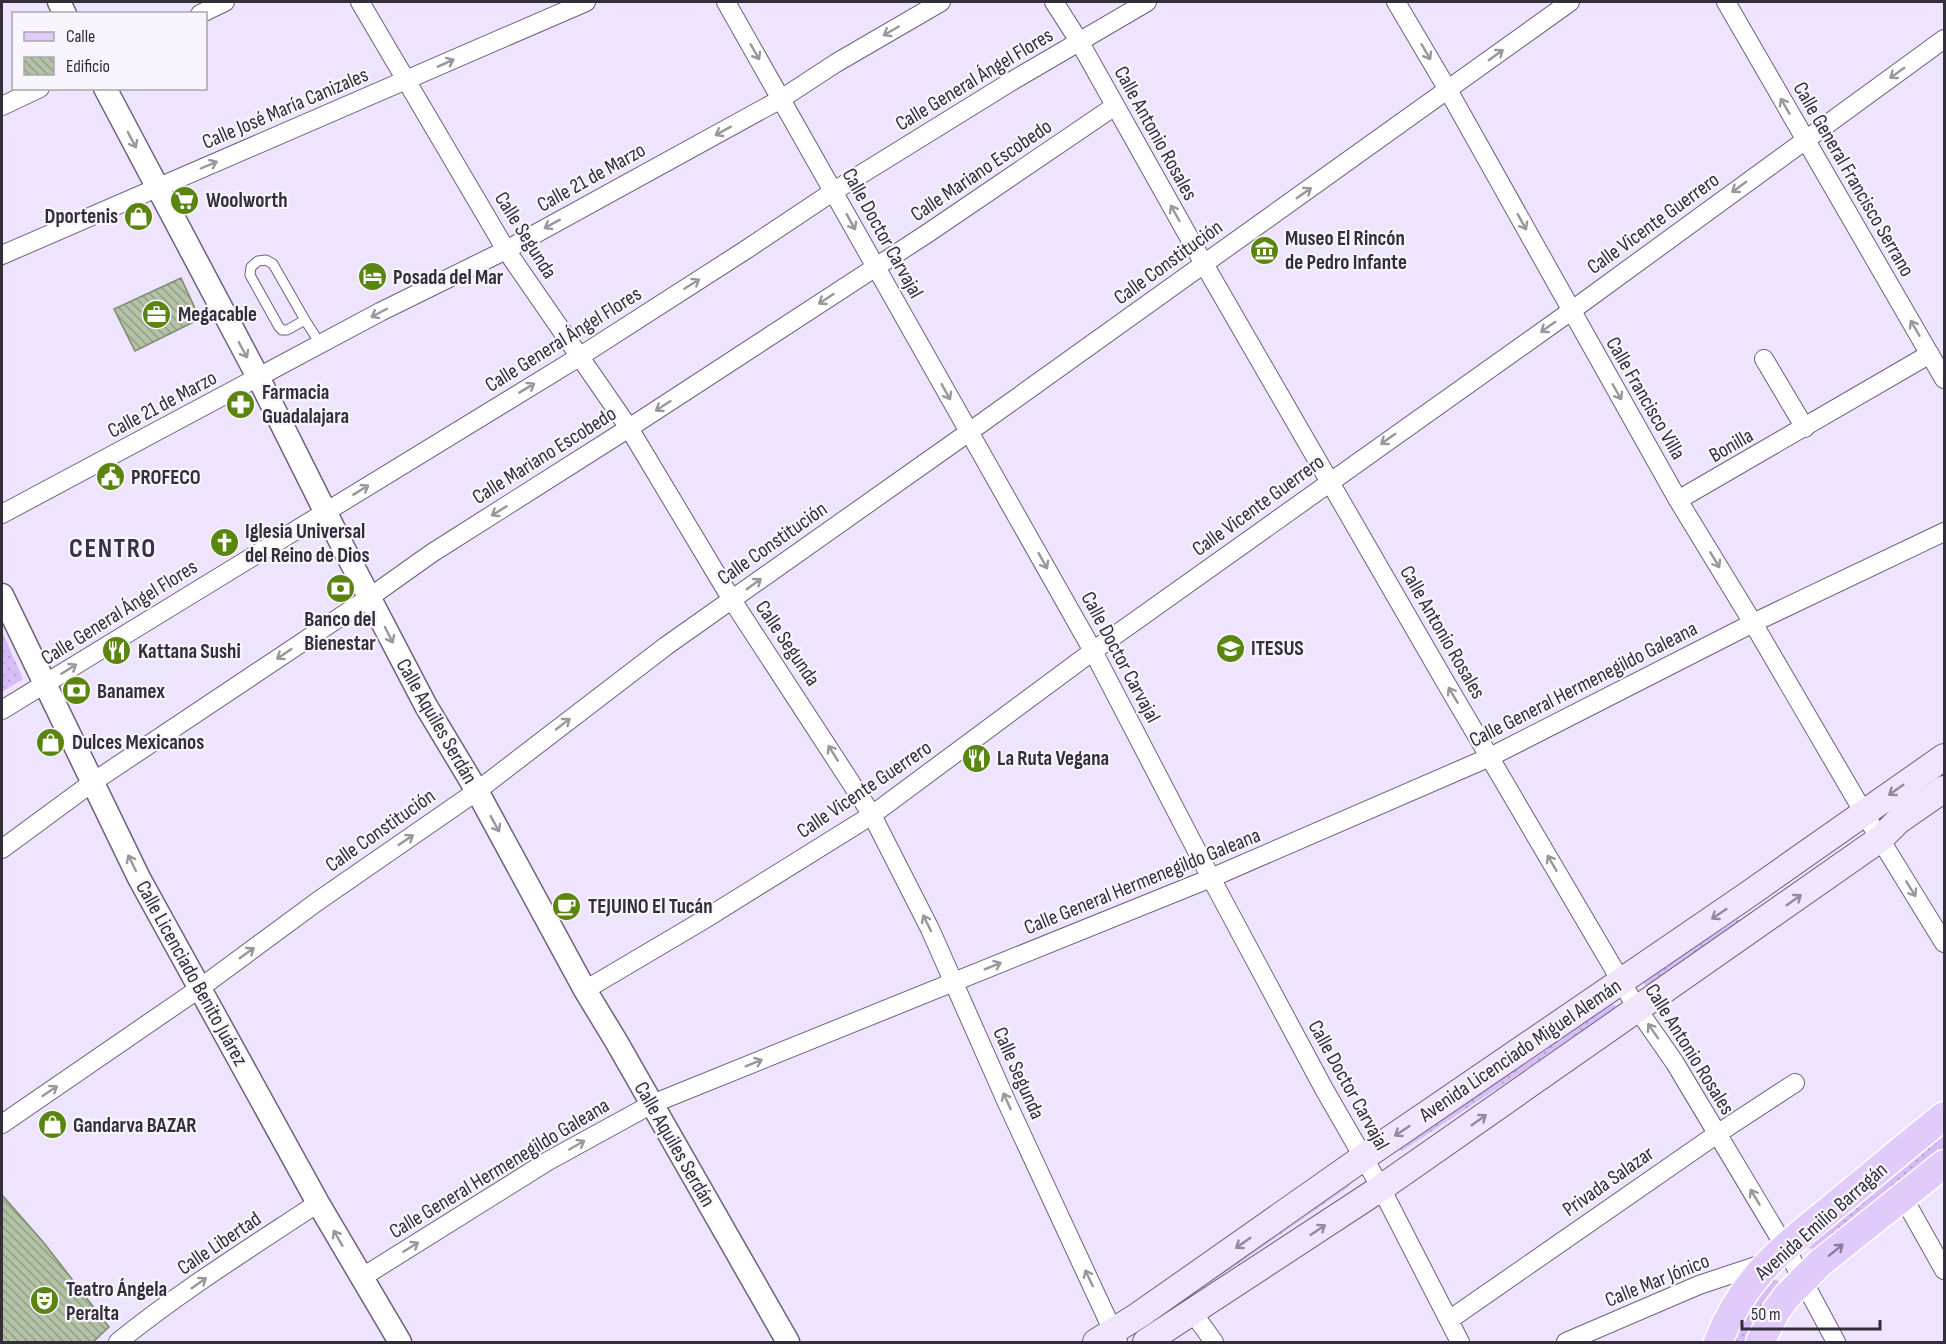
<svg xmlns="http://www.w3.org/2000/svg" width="1946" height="1344" viewBox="0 0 1946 1344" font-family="'Sofia Sans Condensed',sans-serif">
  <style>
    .grass { fill: url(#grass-dots) }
    .building { fill: url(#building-back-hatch); stroke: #7c8b6e; stroke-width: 1.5 }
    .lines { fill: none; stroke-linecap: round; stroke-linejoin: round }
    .service-casing { stroke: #6d617d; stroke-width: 11 }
    .minor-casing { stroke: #6d617d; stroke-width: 20 }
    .tertiary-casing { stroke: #6d617d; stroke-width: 25 }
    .secondary-casing { stroke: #6d617d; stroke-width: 28 }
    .primary-casing { stroke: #fff; stroke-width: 31 }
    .service { stroke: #fff; stroke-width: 9 }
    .minor { stroke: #fff; stroke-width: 18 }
    .tertiary { stroke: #fff; stroke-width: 22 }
    .secondary { stroke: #f0e5fc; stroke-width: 26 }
    .primary { stroke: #e1cbfa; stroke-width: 28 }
    .oneway { stroke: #99969c }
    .oneway2 { stroke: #928a9b }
    .oneway3 { stroke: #8a7c9a }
    .labels { text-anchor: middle; stroke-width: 4.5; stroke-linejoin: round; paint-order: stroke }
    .street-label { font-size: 21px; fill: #332e3a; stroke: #f8f6fc }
    .poi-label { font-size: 21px; font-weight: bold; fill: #332e3a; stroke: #f8f6fc; text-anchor: start }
    .district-label { font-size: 27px; font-weight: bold; letter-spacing: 1.5px; fill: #3a2f47; stroke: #f8f6fc }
  </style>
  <defs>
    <pattern id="grass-dots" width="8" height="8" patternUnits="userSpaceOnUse" patternTransform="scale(1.5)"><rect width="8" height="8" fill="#d7bdf7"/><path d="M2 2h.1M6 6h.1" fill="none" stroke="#b9a3d4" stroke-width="1.8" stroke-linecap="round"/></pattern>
    <pattern id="building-back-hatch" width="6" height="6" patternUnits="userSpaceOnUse" patternTransform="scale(1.5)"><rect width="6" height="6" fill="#b3c2a4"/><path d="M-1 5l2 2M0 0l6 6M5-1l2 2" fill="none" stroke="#929e87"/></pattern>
  </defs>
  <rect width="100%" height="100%" fill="#efe4fe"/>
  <path class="grass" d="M 2,631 L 23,679 L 2,692 Z
    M 1738,919 L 1740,924 L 1646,987 L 1643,981 Z
    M 1608,1002 L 1616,1006 L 1613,1012 L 1402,1151 L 1393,1143 Z
    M 1944,1131 L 1944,1148 L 1819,1250 L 1808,1248 L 1804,1240 Z
    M 1351,1178 L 1350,1186 L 1137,1334 L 1130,1326 Z
    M 1770,1277 L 1780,1282 L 1753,1342 L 1726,1342 Z"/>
  <path class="building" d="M 181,278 L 200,319 L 135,351 L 114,309 Z
    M 2,1195 L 44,1243 L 109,1327 L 93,1342 L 2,1342 Z"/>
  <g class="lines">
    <defs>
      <path id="service" d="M 305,320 L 287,330 L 282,330 L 279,327 L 250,275 L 251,267 L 258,261 L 266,260 L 273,264 L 305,320 L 321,345"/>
      <path id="minor" d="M 360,2 L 506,250 L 629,428 L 732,600 L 872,815 L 930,929 L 1008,1105 L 1118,1342
        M 726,2 L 1093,651 L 1211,878 L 1324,1089 L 1381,1188 L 1460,1342
        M 1054,2 L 1079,41 L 1204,264 L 1443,678 L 1638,1010 L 1675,1063 L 1785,1247 L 1836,1342
        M 1396,2 L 1448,90 L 1678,500 L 1753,623 L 1864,813 L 1944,943
        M 1726,2 L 1944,379
        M 200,14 L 225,2
        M 2,106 L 40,88
        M 2,255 L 586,2
        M 1764,359 L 1805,428
        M 1678,500 L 1930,354
        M 2,514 L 380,312 L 506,250 L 781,99 L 836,63 L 941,2
        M 2,710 L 579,357 L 744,251 L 834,191 L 1012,81 L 1147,2
        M 2,849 L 93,782 L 370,597 L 432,553 L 629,428 L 928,233 L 1115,106
        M 585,990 L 700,922 L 872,815 L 1093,651 L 1571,311 L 1944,39
        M 2,1124 L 200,988 L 318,901 L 477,791 L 666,646 L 969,432 L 1570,2
        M 1903,1197 L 1944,1270
        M 361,1278 L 548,1161 L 652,1104 L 1211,878 L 1490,757 L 1753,623 L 1944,532
        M 1193,1313 L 1214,1342
        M 1449,1320 L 1717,1134 L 1795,1083
        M 118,1342 C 181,1291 250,1248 318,1203
        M 1566,1342 L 1699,1285 L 1765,1263"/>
      <path id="tertiary" d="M 59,2 L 65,14
        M 105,88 L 259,379 L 343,547 L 426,706 L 477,791 L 585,990 L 616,1041 L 788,1342
        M 2,595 L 139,878 L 318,1203 L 400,1342"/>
      <path id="secondary" d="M 1096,1342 L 1139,1315 L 1364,1157 L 1743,898 L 1944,757
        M 1146,1342 L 1381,1188 L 1880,839 L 1898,821 L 1944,789"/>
      <path id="primary" d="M 1718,1342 C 1745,1274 1784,1248 1838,1203 C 1874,1174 1908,1144 1944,1116
        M 1760,1342 L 1776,1311 L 1787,1296 L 1820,1263 L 1944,1164"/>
    </defs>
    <use href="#service" class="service-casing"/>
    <use href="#minor" class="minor-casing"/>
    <use href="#tertiary" class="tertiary-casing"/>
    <use href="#secondary" class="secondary-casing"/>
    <use href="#primary" class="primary-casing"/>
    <use href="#service" class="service"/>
    <use href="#minor" class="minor"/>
    <use href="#tertiary" class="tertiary"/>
    <use href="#secondary" class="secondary"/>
    <use href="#primary" class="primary"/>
  </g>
  <defs><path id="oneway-shaft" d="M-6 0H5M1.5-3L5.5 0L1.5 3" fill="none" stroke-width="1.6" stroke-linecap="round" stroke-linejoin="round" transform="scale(1.5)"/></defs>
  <g class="oneway">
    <use href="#oneway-shaft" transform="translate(891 31) rotate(150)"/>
    <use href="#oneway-shaft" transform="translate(755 52) rotate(60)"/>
    <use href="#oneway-shaft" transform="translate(1426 52) rotate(60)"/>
    <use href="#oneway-shaft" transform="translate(1496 55) rotate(-36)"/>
    <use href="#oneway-shaft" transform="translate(446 63) rotate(-24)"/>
    <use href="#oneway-shaft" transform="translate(1897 73) rotate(144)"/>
    <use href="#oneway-shaft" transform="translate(1785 106) rotate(-120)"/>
    <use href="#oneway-shaft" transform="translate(723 131) rotate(151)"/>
    <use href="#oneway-shaft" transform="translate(132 140) rotate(62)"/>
    <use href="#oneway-shaft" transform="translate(209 165) rotate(-23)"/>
    <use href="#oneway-shaft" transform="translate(1739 187) rotate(144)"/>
    <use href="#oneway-shaft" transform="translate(1304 193) rotate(-35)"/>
    <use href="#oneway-shaft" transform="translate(1175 213) rotate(-119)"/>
    <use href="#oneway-shaft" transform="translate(851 222) rotate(61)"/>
    <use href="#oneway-shaft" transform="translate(1522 222) rotate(61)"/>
    <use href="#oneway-shaft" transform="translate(552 224) rotate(151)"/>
    <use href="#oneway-shaft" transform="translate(692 284) rotate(-32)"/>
    <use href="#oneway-shaft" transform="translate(826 299) rotate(147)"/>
    <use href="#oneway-shaft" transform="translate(379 313) rotate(152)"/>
    <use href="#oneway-shaft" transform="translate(1548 327) rotate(145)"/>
    <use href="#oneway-shaft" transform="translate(1915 328) rotate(-120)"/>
    <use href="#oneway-shaft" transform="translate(243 350) rotate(62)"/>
    <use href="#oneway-shaft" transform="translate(527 388) rotate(-31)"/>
    <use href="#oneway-shaft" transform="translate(946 392) rotate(61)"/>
    <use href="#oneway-shaft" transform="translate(1617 392) rotate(60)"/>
    <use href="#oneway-shaft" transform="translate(663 406) rotate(147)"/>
    <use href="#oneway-shaft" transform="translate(1388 439) rotate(145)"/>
    <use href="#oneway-shaft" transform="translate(361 490) rotate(-31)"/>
    <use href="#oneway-shaft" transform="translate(499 511) rotate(148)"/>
    <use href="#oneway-shaft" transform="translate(1715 560) rotate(59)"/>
    <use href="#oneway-shaft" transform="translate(1043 561) rotate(61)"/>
    <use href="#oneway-shaft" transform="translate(754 584) rotate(-36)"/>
    <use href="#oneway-shaft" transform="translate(389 635) rotate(63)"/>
    <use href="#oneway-shaft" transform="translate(284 654) rotate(146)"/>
    <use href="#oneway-shaft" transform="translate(69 669) rotate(-32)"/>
    <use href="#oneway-shaft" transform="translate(1453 695) rotate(-121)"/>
    <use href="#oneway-shaft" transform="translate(563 724) rotate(-38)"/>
    <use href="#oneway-shaft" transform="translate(833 753) rotate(-122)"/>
    <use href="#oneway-shaft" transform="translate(495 824) rotate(61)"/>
    <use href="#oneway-shaft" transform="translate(406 840) rotate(-34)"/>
    <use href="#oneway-shaft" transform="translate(132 863) rotate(-116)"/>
    <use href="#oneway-shaft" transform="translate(1552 863) rotate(-120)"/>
    <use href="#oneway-shaft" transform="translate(1911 889) rotate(58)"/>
    <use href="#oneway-shaft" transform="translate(927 923) rotate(-116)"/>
    <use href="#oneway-shaft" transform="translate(247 953) rotate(-36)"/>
    <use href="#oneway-shaft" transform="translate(993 966) rotate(-22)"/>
    <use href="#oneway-shaft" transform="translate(1653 1031) rotate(-125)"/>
    <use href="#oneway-shaft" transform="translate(754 1063) rotate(-22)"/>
    <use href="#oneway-shaft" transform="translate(50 1091) rotate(-34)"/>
    <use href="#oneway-shaft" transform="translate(1007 1101) rotate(-114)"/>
    <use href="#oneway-shaft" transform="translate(577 1145) rotate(-30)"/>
    <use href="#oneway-shaft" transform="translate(1755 1197) rotate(-121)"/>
    <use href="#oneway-shaft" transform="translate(338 1238) rotate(-120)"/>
    <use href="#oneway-shaft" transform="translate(411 1247) rotate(-32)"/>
    <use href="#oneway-shaft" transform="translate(1089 1278) rotate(-115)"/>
    <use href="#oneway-shaft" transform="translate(199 1283) rotate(-35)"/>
  </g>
  <g class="oneway2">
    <use href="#oneway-shaft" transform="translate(1896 790) rotate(145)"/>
    <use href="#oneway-shaft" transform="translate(1794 900) rotate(-35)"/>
    <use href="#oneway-shaft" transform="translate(1719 914) rotate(146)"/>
    <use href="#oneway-shaft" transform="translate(1479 1120) rotate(-35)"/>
    <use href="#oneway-shaft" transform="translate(1402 1131) rotate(146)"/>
    <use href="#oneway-shaft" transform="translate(1318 1230) rotate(-34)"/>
    <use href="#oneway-shaft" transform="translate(1243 1243) rotate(145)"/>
  </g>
  <use class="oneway3" href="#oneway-shaft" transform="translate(1836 1250) rotate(-39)"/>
  <defs>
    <symbol id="supermarket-disc" viewBox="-11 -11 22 22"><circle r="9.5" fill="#5a8511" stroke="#f8f6fc"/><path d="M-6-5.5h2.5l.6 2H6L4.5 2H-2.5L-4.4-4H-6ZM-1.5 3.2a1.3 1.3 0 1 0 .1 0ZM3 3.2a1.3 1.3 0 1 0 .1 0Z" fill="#fff"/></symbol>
    <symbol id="shop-disc" viewBox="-11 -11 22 22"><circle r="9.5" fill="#5a8511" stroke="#f8f6fc"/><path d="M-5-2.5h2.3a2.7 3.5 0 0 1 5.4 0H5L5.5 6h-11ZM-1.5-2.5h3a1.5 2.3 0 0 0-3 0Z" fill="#fff"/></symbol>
    <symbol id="museum-disc" viewBox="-11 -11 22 22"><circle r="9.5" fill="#5a8511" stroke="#f8f6fc"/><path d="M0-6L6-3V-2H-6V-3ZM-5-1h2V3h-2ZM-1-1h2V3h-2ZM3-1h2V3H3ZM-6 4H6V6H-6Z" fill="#fff"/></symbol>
    <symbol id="hotel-disc" viewBox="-11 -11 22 22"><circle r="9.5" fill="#5a8511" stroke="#f8f6fc"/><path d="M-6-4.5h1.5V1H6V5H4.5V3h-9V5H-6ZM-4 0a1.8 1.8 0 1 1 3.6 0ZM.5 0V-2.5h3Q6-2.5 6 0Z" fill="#fff"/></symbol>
    <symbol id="office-disc" viewBox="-11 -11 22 22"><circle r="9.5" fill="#5a8511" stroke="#f8f6fc"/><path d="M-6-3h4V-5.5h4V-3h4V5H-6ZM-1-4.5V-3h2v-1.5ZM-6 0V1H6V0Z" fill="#fff"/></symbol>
    <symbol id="pharmacy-disc" viewBox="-11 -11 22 22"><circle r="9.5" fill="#5a8511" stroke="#f8f6fc"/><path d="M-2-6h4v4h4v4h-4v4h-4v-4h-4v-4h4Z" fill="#fff"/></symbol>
    <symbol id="civic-disc" viewBox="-11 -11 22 22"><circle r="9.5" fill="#5a8511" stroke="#f8f6fc"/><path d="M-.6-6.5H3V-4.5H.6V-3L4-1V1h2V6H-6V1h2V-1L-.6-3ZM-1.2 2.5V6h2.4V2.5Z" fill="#fff"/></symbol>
    <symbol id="church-disc" viewBox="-11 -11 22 22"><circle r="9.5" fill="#5a8511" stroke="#f8f6fc"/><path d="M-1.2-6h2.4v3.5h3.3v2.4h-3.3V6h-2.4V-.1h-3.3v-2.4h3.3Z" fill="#fff"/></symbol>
    <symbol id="bank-disc" viewBox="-11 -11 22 22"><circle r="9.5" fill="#5a8511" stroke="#f8f6fc"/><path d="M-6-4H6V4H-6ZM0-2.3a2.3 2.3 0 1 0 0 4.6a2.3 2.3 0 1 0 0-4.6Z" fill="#fff"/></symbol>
    <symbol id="university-disc" viewBox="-11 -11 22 22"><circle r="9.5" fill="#5a8511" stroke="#f8f6fc"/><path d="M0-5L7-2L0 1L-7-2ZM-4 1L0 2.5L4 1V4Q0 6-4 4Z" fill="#fff"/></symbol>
    <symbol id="restaurant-disc" viewBox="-11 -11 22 22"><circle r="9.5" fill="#5a8511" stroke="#f8f6fc"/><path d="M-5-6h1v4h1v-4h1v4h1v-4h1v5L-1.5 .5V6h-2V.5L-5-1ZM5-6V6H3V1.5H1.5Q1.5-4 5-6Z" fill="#fff"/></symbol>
    <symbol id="cafe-disc" viewBox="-11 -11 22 22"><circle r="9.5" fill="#5a8511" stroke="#f8f6fc"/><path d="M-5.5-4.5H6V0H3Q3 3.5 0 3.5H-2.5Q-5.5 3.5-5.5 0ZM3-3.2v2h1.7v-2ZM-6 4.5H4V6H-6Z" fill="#fff"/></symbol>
    <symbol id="theatre-disc" viewBox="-11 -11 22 22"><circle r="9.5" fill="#5a8511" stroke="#f8f6fc"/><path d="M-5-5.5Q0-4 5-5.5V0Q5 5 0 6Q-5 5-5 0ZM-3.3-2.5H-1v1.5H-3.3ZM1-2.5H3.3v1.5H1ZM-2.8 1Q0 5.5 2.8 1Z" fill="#fff"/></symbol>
  </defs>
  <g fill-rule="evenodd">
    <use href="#supermarket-disc" x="168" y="184" width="33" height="33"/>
    <use href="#shop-disc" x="122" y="200" width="33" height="33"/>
    <use href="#museum-disc" x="1248" y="234" width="33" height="33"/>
    <use href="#hotel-disc" x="356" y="260" width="33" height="33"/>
    <use href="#office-disc" x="140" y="298" width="33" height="33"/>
    <use href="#pharmacy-disc" x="224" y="388" width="33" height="33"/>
    <use href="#civic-disc" x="94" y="460" width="33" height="33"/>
    <use href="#church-disc" x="208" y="526" width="33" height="33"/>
    <use href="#bank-disc" x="324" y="572" width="33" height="33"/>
    <use href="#university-disc" x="1214" y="632" width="33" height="33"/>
    <use href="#restaurant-disc" x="100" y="634" width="33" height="33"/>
    <use href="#bank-disc" x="60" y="674" width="33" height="33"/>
    <use href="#shop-disc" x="34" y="726" width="33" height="33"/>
    <use href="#restaurant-disc" x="960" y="742" width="33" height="33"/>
    <use href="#cafe-disc" x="550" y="890" width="33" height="33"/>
    <use href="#shop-disc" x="36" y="1108" width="33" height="33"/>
    <use href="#theatre-disc" x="28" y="1284" width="33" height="33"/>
  </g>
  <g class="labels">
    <g class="street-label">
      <text transform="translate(974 79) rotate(-31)" y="7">Calle General Ángel Flores</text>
      <text transform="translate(285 108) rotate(-23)" y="7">Calle José María Canizales</text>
      <text transform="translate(1156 133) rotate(61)" y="7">Calle Antonio Rosales</text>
      <text transform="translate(981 170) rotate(-34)" y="7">Calle Mariano Escobedo</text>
      <text transform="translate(591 177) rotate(-29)" y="7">Calle 21 de Marzo</text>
      <text transform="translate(1854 179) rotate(60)" y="7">Calle General Francisco Serrano</text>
      <text transform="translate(1653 223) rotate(-36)" y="7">Calle Vicente Guerrero</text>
      <text transform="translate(883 233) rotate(61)" y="7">Calle Doctor Carvajal</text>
      <text transform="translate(526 235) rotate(58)" y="7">Calle Segunda</text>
      <text transform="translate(1168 262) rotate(-36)" y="7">Calle Constitución</text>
      <text transform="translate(563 339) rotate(-32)" y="7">Calle General Ángel Flores</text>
      <text transform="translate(1646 398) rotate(60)" y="7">Calle Francisco Villa</text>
      <text transform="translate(162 404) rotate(-28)" y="7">Calle 21 de Marzo</text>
      <text transform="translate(1731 445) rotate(-30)" y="7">Bonilla</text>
      <text transform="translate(544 455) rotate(-32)" y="7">Calle Mariano Escobedo</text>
      <text transform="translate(1258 505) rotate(-36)" y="7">Calle Vicente Guerrero</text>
      <text transform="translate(772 543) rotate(-35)" y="7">Calle Constitución</text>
      <text transform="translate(119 612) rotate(-32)" y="7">Calle General Ángel Flores</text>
      <text transform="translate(1443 632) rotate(60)" y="7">Calle Antonio Rosales</text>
      <text transform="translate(788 643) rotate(56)" y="7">Calle Segunda</text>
      <text transform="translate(1121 657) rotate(62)" y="7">Calle Doctor Carvajal</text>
      <text transform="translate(1583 684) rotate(-27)" y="7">Calle General Hermenegildo Galeana</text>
      <text transform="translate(437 721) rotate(60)" y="7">Calle Aquiles Serdán</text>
      <text transform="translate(864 789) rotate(-34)" y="7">Calle Vicente Guerrero</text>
      <text transform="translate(380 830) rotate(-35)" y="7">Calle Constitución</text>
      <text transform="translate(1142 881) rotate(-22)" y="7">Calle General Hermenegildo Galeana</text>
      <text transform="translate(192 973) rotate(61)" y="7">Calle Licenciado Benito Juárez</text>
      <text transform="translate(1690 1049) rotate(58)" y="7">Calle Antonio Rosales</text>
      <text transform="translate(1520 1050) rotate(-34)" y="7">Avenida Licenciado Miguel Alemán</text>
      <text transform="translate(1019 1073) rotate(66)" y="7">Calle Segunda</text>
      <text transform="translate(1349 1085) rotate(61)" y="7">Calle Doctor Carvajal</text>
      <text transform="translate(675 1144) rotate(60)" y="7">Calle Aquiles Serdán</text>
      <text transform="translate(499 1168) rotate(-31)" y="7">Calle General Hermenegildo Galeana</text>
      <text transform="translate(1608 1181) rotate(-35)" y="7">Privada Salazar</text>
      <text transform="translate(1821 1221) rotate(-41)" y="7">Avenida Emilio Barragán</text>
      <text transform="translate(219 1243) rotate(-34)" y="7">Calle Libertad</text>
      <text transform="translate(1657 1280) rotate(-22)" y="7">Calle Mar Jónico</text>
    </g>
    <g class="poi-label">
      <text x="206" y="207">Woolworth</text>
      <text x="118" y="223" text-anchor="end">Dportenis</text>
      <text x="1285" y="245">Museo El Rincón<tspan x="1285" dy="24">de Pedro Infante</tspan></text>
      <text x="393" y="284">Posada del Mar</text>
      <text x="178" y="321">Megacable</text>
      <text x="262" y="399">Farmacia<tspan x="262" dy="24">Guadalajara</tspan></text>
      <text x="131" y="484">PROFECO</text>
      <text x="245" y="538">Iglesia Universal<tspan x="245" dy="24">del Reino de Dios</tspan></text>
      <text x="340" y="626" text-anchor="middle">Banco del<tspan x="340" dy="24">Bienestar</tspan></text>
      <text x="1251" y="655">ITESUS</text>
      <text x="138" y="658">Kattana Sushi</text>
      <text x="97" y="698">Banamex</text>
      <text x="72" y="749">Dulces Mexicanos</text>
      <text x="997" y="765">La Ruta Vegana</text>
      <text x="588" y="913">TEJUINO El Tucán</text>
      <text x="73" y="1132">Gandarva BAZAR</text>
      <text x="66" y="1296">Teatro Ángela<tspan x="66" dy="24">Peralta</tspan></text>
    </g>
    <g class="district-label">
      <text x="113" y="557">CENTRO</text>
    </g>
  </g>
  <rect width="1946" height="1344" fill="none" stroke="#332e3a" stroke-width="6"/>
  <rect x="12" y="12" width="195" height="78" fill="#f8f6fc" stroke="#a9a6ae" stroke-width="1.5"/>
  <rect x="24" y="32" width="30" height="9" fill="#e1cbfa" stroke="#a9a6ae" stroke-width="1.5"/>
  <text x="66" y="42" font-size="18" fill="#332e3a">Calle</text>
  <rect x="24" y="57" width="30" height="18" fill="url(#building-back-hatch)" stroke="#a9a6ae" stroke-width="1.5"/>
  <text x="66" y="72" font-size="18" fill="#332e3a">Edificio</text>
  <path d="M1742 1320v9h138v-9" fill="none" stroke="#332e3a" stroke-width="3"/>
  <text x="1751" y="1320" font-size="18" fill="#332e3a" stroke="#f8f6fc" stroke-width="4.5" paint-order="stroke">50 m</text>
</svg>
